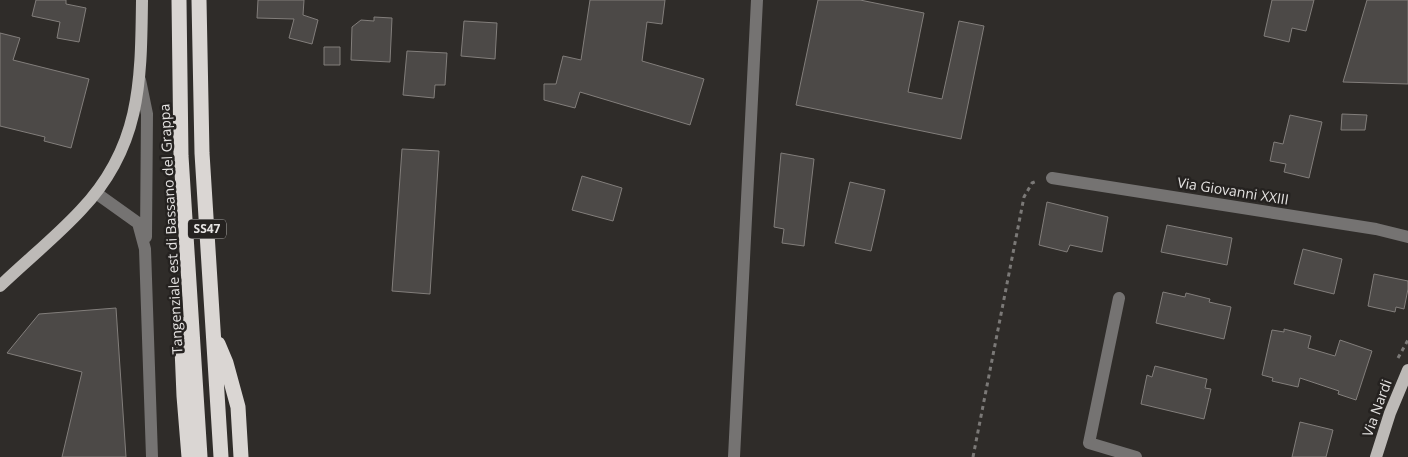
<svg xmlns="http://www.w3.org/2000/svg" width="1408" height="457" viewBox="0 0 1408 457" font-family="'Open Sans',sans-serif">
  <style>
    .building { fill: #4c4947; stroke: #827e7b }
    .lines { fill: none; stroke-linecap: round; stroke-linejoin: round }
    .path { stroke: #7b7977; stroke-width: 3; stroke-dasharray: 4 4; stroke-linecap: butt }
    .minor { stroke: #757372; stroke-width: 12 }
    .major { stroke: #bdbab7; stroke-width: 12 }
    .highway { stroke: #dad6d3; stroke-width: 15 }
    .labels { text-anchor: middle; stroke-width: 5; stroke-linejoin: round; paint-order: stroke }
    .shield { fill: #252220; stroke: #aba9a8; stroke-width: 1 }
    .shield-label { font-size: 12px; font-weight: bold; fill: #e5e3e2 }
    .street-label { font-size: 14px; fill: #e5e3e2; stroke: #252220 }
  </style>
  <rect width="100%" height="100%" fill="#2f2c29"/>
  <path class="building" d="M 36,0 L 66,0 L 66,4 L 86,8 L 79,42 L 57,38 L 60,22 L 32,16 Z
    M 258,0 L 304,0 L 303,15 L 318,20 L 312,44 L 289,38 L 294,19 L 257,18 Z
    M 590,0 L 665,0 L 662,24 L 647,22 L 642,61 L 704,79 L 690,125 L 580,92 L 575,108 L 544,100 L 544,84 L 556,84 L 563,56 L 581,60 Z
    M 818,0 L 860,0 L 924,13 L 908,92 L 942,99 L 959,21 L 984,26 L 961,139 L 796,105 Z
    M 1272,0 L 1314,0 L 1306,31 L 1292,28 L 1289,42 L 1264,36 Z
    M 1367,0 L 1408,0 L 1408,84 L 1343,82 Z
    M 374,17 L 392,18 L 390,62 L 351,60 L 352,27 L 361,20 L 374,21 Z
    M 464,21 L 497,23 L 495,59 L 461,56 Z
    M 0,33 L 20,38 L 13,60 L 89,79 L 71,148 L 44,141 L 45,137 L 0,126 Z
    M 324,47 L 340,47 L 340,65 L 324,65 Z
    M 407,51 L 447,53 L 445,85 L 435,85 L 434,98 L 403,95 Z
    M 1342,114 L 1367,115 L 1365,130 L 1341,130 Z
    M 1290,115 L 1322,122 L 1309,178 L 1284,172 L 1286,164 L 1270,161 L 1274,142 L 1283,144 Z
    M 402,149 L 439,151 L 430,294 L 392,291 Z
    M 781,153 L 814,159 L 804,246 L 782,243 L 784,229 L 774,227 Z
    M 582,176 L 622,188 L 613,221 L 572,210 Z
    M 850,182 L 885,190 L 871,251 L 835,243 Z
    M 1047,202 L 1108,217 L 1102,252 L 1070,245 L 1067,252 L 1039,245 Z
    M 1167,225 L 1232,238 L 1227,265 L 1161,252 Z
    M 1303,249 L 1342,259 L 1334,294 L 1294,284 Z
    M 1374,274 L 1408,281 L 1408,289 L 1404,309 L 1396,307 L 1395,312 L 1368,306 Z
    M 1163,292 L 1185,297 L 1186,293 L 1210,299 L 1209,302 L 1231,307 L 1224,339 L 1156,323 Z
    M 116,308 L 126,457 L 62,457 L 82,372 L 7,353 L 39,314 Z
    M 1284,329 L 1311,336 L 1308,348 L 1335,356 L 1340,340 L 1372,351 L 1356,400 L 1338,394 L 1339,391 L 1300,378 L 1298,387 L 1272,381 L 1273,378 L 1262,375 L 1272,330 L 1284,332 Z
    M 1155,366 L 1207,379 L 1205,388 L 1211,389 L 1204,419 L 1141,404 L 1147,375 L 1152,377 Z
    M 1300,422 L 1333,430 L 1326,457 L 1292,457 Z"/>
  <g class="lines">
    <path class="path" d="M 1398,358 L 1408,340
      M 973,457 L 1024,197 L 1032,183 L 1037,181"/>
    <path class="minor" d="M 140,80 L 147,114 L 146,237
      M 1052,178 L 1376,229 L 1408,237
      M 96,193 L 138,223 L 145,249 L 152,457
      M 1119,298 L 1089,443 L 1136,457
      M 734,457 L 757,0"/>
    <path class="major" d="M 0,286 C 27,260 56,237 81,210 C 141,147 141,82 142,0
      M 1376,457 L 1390,413 L 1408,370"/>
    <path class="highway" d="M 179,0 L 181,156 L 200,457
      M 199,0 L 202,153 L 221,457
      M 181,324 L 184,396 L 189,457
      M 218,344 L 226,363 L 238,407 L 241,457"/>
  </g>
  <g class="labels">
    <rect class="shield" x="188" y="219.5" width="38" height="19" rx="4"/>
    <g class="shield-label">
      <text x="207" y="233">SS47</text>
    </g>
    <g class="street-label">
      <text transform="translate(1233 191) rotate(9)" y="5">Via Giovanni XXIII</text>
      <text transform="translate(171 229) rotate(-93)" y="5">Tangenziale est di Bassano del Grappa</text>
      <text transform="translate(1377 408) rotate(-70)" y="5">Via Nardi</text>
    </g>
  </g>
</svg>
